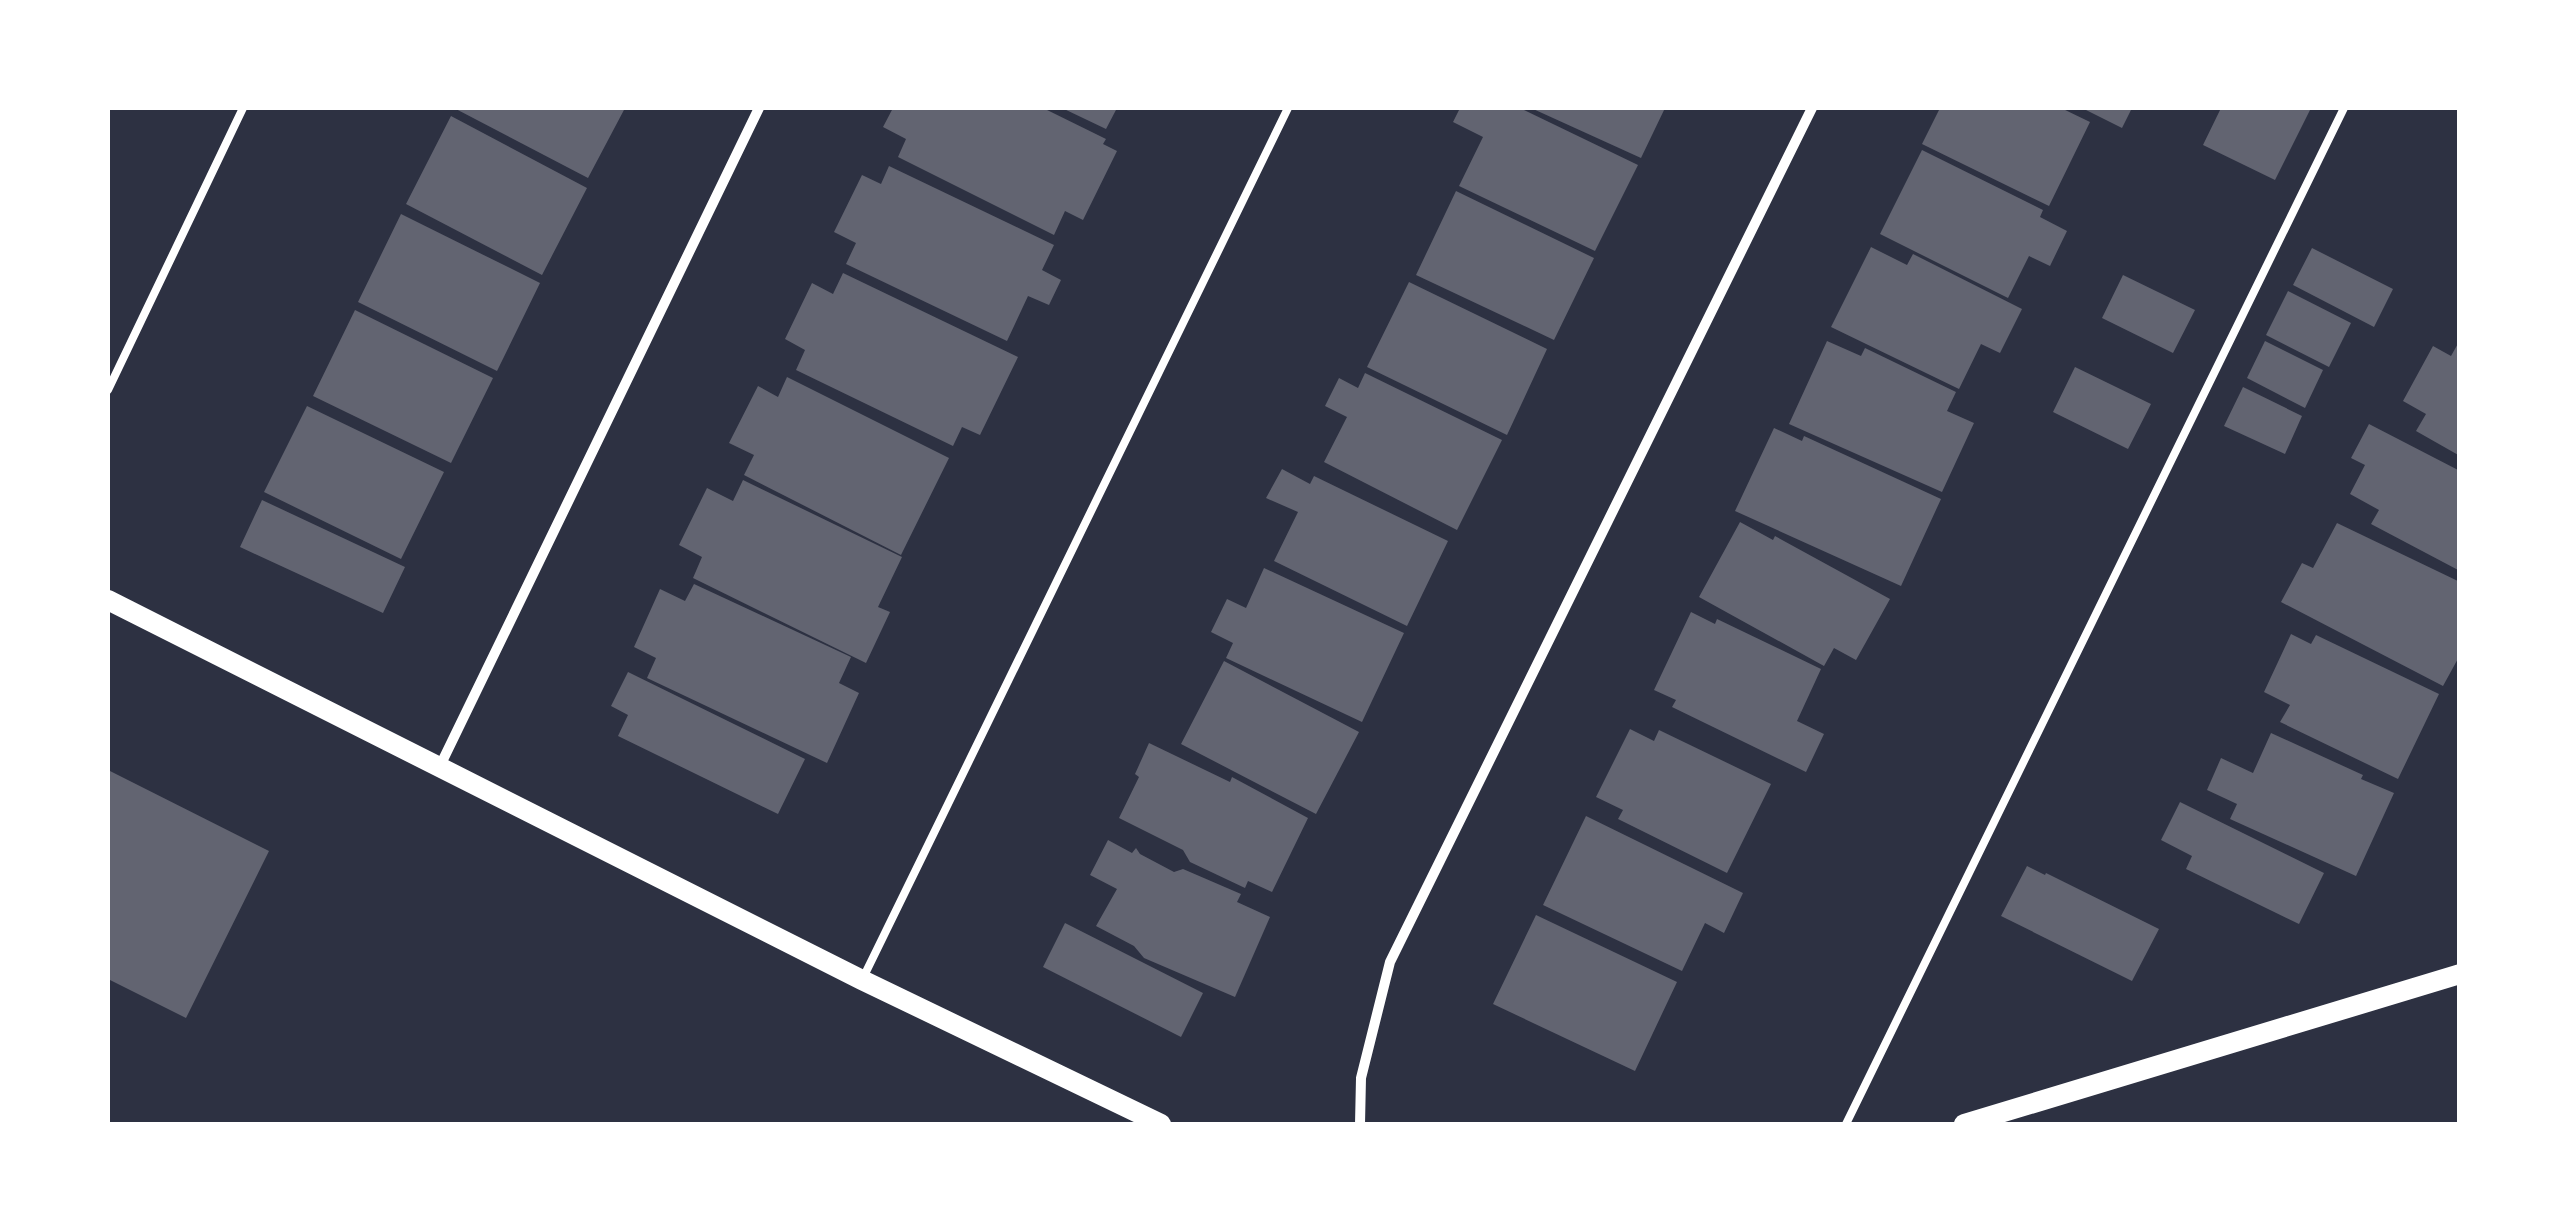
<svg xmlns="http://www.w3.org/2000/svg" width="2567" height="1232" viewBox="0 0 2567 1232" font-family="Jost,sans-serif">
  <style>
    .building { fill: #626471 }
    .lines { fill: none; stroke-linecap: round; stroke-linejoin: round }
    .service { stroke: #fff; stroke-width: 8 }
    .minor { stroke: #fff; stroke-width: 10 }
    .secondary { stroke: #fff; stroke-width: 20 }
  </style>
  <rect width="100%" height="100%" fill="#2d3142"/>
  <path class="building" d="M 454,108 L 625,108 L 588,178 Z
    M 893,108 L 1043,108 L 1106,139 L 1103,144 L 1117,151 L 1083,220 L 1065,211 L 1054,235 L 898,157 L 906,139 L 883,127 Z
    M 1062,108 L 1117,108 L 1106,129 Z
    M 1460,108 L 1520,108 L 1638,165 L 1595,251 L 1459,186 L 1483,137 L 1453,122 Z
    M 1531,108 L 1665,108 L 1641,158 Z
    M 1940,108 L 2061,108 L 2090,122 L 2049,206 L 1922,144 Z
    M 2082,108 L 2132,108 L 2122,128 Z
    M 2221,108 L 2311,108 L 2275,180 L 2203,145 Z
    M 451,116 L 587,188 L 542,275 L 406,204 Z
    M 1922,150 L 2043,210 L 2040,217 L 2067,231 L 2050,266 L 2029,256 L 2008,298 L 1880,234 Z
    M 889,166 L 1054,245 L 1042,270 L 1061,280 L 1049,305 L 1028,296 L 1007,341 L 846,264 L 856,243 L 834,232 L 862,175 L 881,184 Z
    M 1456,191 L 1594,258 L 1554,340 L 1416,275 Z
    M 401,214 L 540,283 L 497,371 L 358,302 Z
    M 1871,247 L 1907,265 L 1913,254 L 2022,309 L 2000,353 L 1981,344 L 1959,389 L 1831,327 Z
    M 2312,248 L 2393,289 L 2374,327 L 2293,285 Z
    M 843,273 L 1018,357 L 980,435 L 962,427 L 953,446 L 796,370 L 805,350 L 785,339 L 812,283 L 833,294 Z
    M 2123,275 L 2195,310 L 2173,353 L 2102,318 Z
    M 1409,282 L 1547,349 L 1507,435 L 1367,367 Z
    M 2288,291 L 2351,323 L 2329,367 L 2266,335 Z
    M 355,310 L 493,378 L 451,463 L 313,396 Z
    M 2460,340 L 2460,456 L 2416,431 L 2426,414 L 2403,401 L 2433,346 L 2451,356 Z
    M 1827,341 L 1861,356 L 1865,348 L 1956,392 L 1947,411 L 1974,423 L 1942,492 L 1789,424 Z
    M 2265,341 L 2323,370 L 2305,408 L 2247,378 Z
    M 2075,367 L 2151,404 L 2128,449 L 2053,412 Z
    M 1365,373 L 1502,440 L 1457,530 L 1324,462 L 1347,417 L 1325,406 L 1339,378 L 1358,388 Z
    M 787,377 L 949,458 L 901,555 L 744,475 L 754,455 L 729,443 L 758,386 L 778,397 Z
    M 2243,387 L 2302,416 L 2285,454 L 2224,426 Z
    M 307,406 L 444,472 L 401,559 L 264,492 Z
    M 2369,424 L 2460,471 L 2460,571 L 2371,524 L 2379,510 L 2350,494 L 2365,465 L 2351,458 Z
    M 1774,428 L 1802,441 L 1804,436 L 1941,499 L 1901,586 L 1735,511 Z
    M 1282,469 L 1310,484 L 1314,476 L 1448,541 L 1407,626 L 1274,561 L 1298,512 L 1266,498 Z
    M 743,480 L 902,557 L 878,607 L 890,612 L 866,663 L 693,578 L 702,557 L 679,545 L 707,488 L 733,501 Z
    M 262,500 L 405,567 L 383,613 L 240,547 Z
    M 1740,522 L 1773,540 L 1775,536 L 1890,599 L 1856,660 L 1834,648 L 1824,666 L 1699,597 Z
    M 2337,523 L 2460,582 L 2460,655 L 2443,686 L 2281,602 L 2302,563 L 2313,568 Z
    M 1264,568 L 1404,633 L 1362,722 L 1226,658 L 1233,643 L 1211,632 L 1227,599 L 1246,608 Z
    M 694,584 L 851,657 L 839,683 L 859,693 L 827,763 L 647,678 L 656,658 L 634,647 L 660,589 L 685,601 Z
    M 1691,612 L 1715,624 L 1717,619 L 1821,669 L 1797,721 L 1824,734 L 1806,772 L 1672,707 L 1676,700 L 1654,690 Z
    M 2291,634 L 2311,644 L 2316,635 L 2439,694 L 2398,779 L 2280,722 L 2290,705 L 2264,692 Z
    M 1224,661 L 1359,732 L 1316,814 L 1181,744 Z
    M 628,672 L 805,759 L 778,814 L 618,736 L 628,715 L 611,706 Z
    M 1630,729 L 1654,741 L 1659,730 L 1771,784 L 1727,873 L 1618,819 L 1623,810 L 1596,797 Z
    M 2271,733 L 2363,775 L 2361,779 L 2394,793 L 2356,876 L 2230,819 L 2237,804 L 2207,790 L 2221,758 L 2253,773 Z
    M 1149,743 L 1230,782 L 1232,777 L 1308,818 L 1272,892 L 1248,881 L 1245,888 L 1190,862 L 1183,850 L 1119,818 L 1139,777 L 1135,774 Z
    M 108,770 L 269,851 L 186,1018 L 108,979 Z
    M 2180,802 L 2324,873 L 2299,924 L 2186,869 L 2192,856 L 2161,840 Z
    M 1586,816 L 1743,893 L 1724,933 L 1705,923 L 1682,971 L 1543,905 Z
    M 1108,840 L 1132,853 L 1136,848 L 1140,854 L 1174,872 L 1183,869 L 1241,894 L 1237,902 L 1270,917 L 1235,997 L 1144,958 L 1134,946 L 1096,926 L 1117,889 L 1090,875 Z
    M 2027,866 L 2045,875 L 2046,873 L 2159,929 L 2132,981 L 2001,916 Z
    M 1536,915 L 1677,982 L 1635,1071 L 1493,1004 Z
    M 1065,923 L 1203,993 L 1181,1037 L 1043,967 Z"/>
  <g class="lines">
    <path class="service" d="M 108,390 L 243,108
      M 864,976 L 1288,108
      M 1846,1124 L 2344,108"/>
    <path class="minor" d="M 440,766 L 759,108
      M 1360,1124 L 1361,1078 L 1390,962 L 1812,108"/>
    <path class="secondary" d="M 108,600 L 862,980 L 1161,1124
      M 1964,1124 L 2460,974"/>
  </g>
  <rect width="2567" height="1232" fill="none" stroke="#ffffff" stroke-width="220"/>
</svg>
